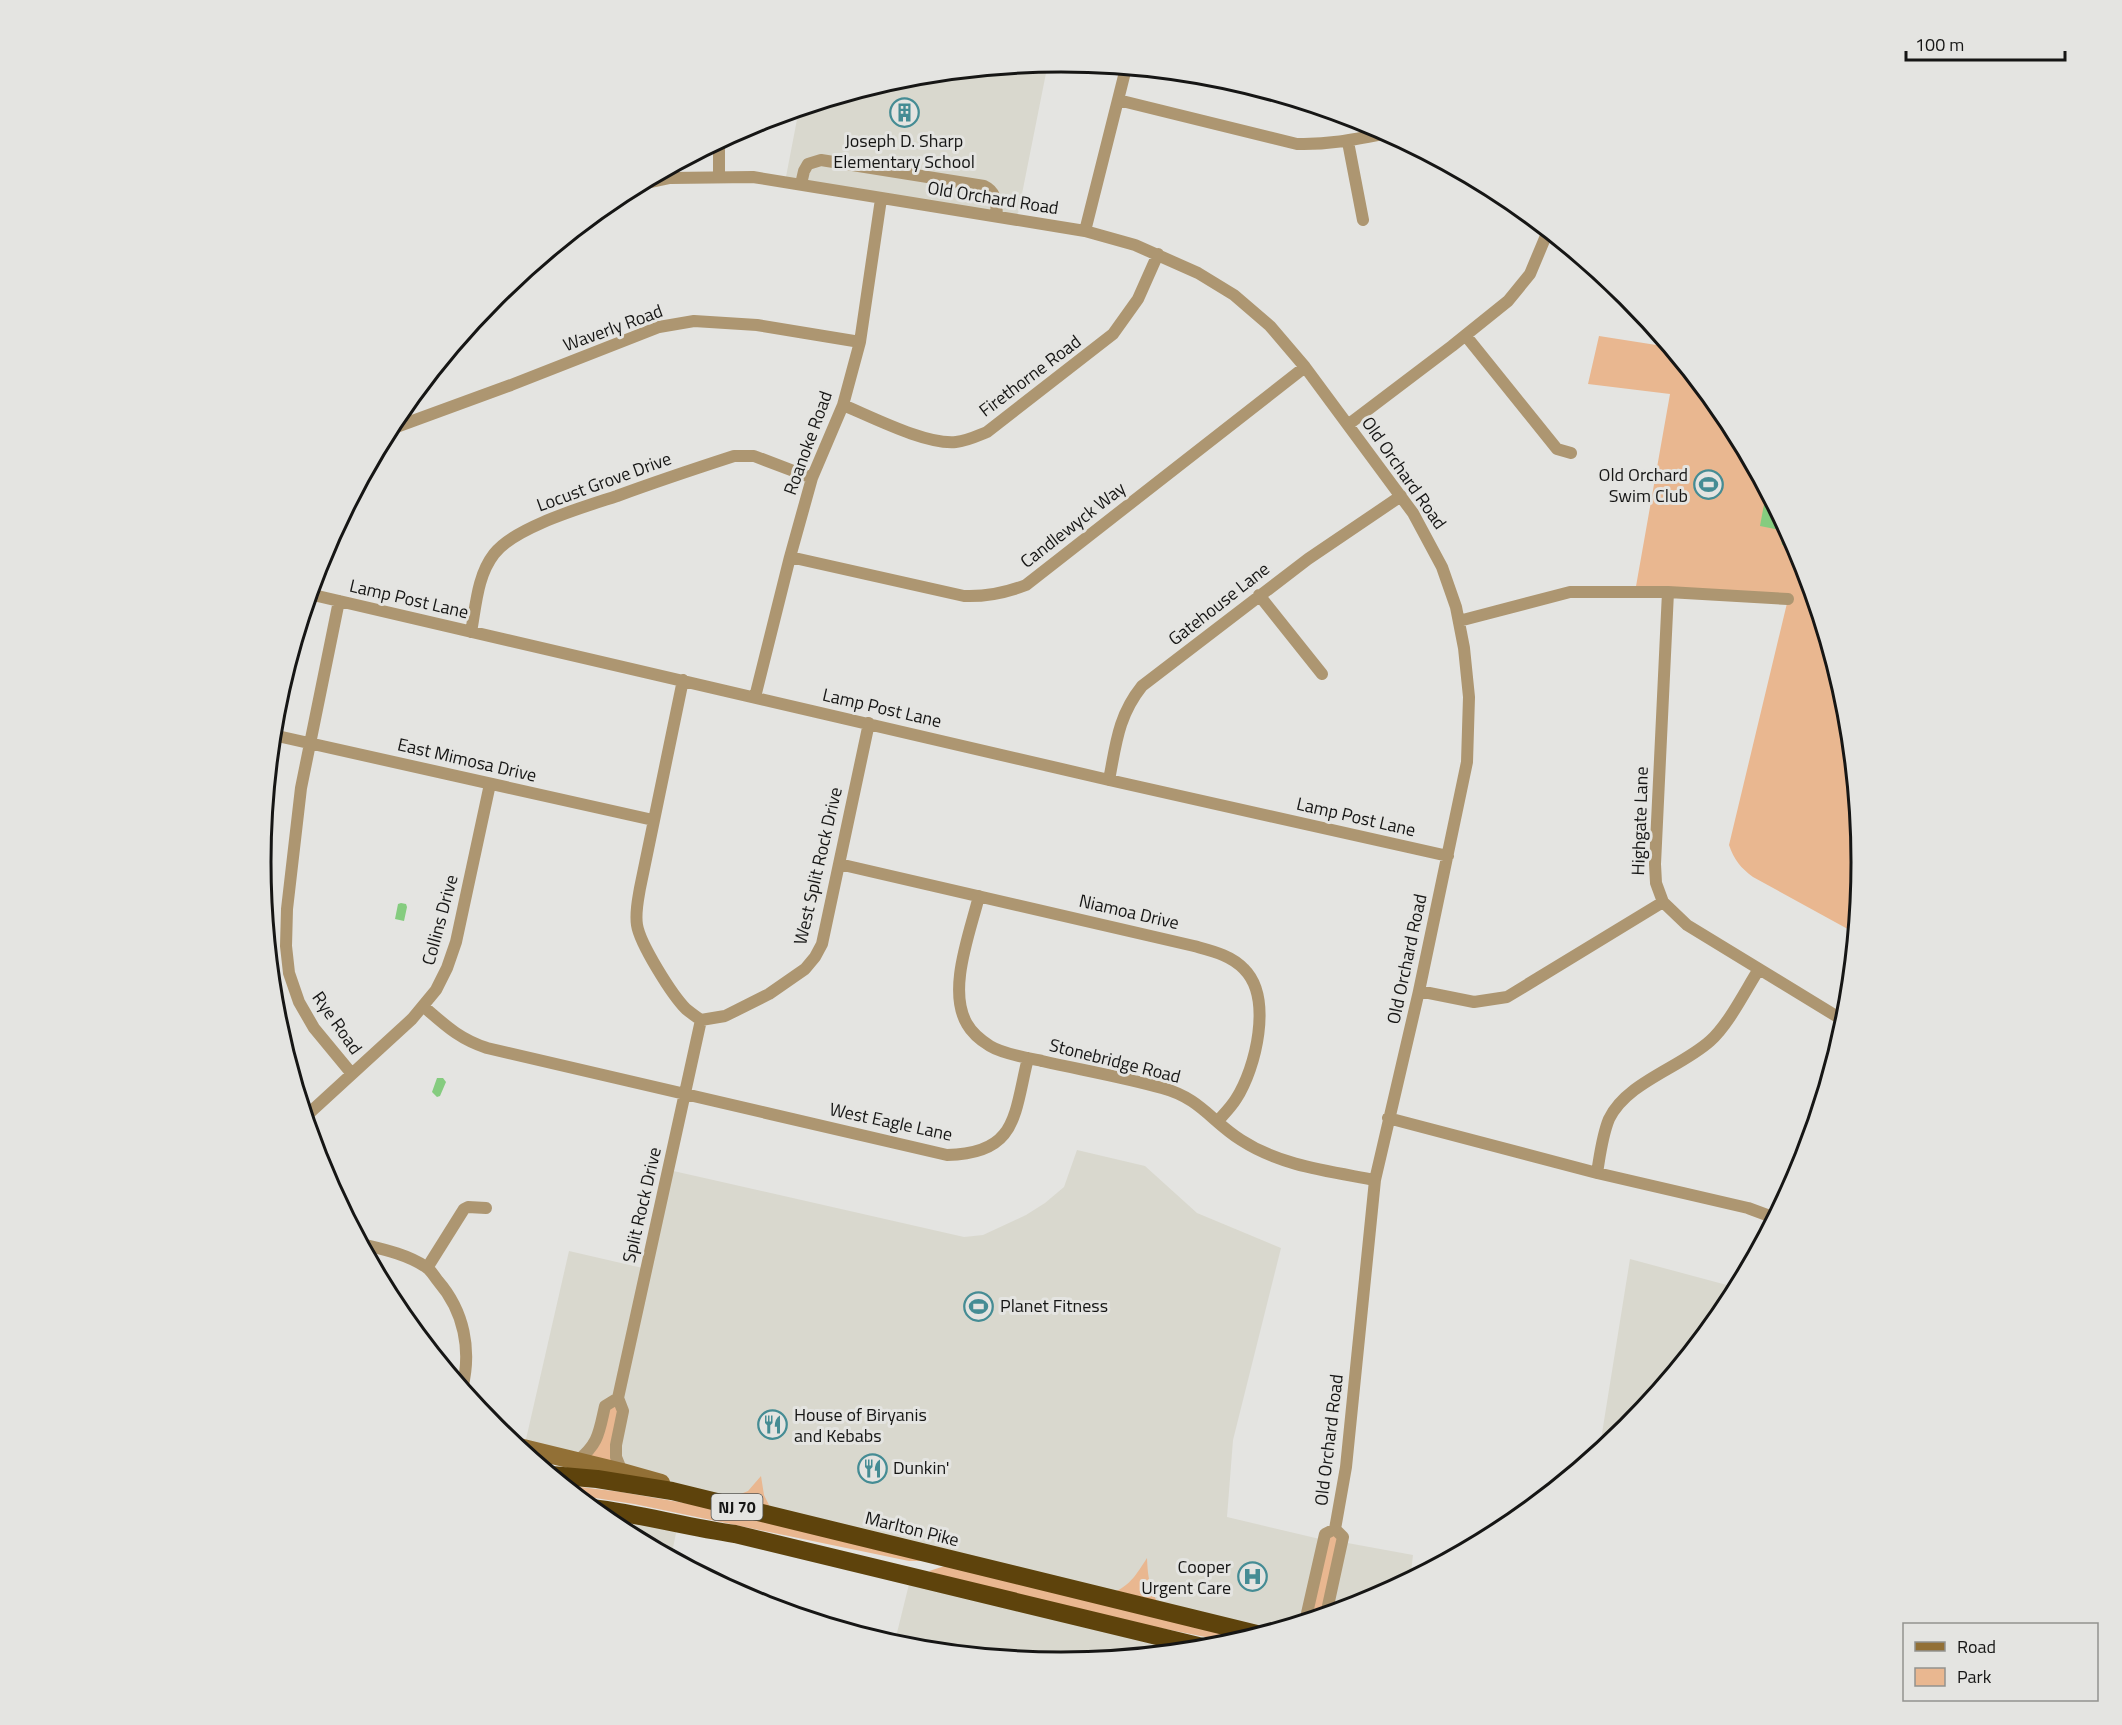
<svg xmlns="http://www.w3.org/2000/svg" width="2122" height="1725" viewBox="0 0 2122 1725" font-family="'Titillium Web',sans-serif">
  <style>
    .built { fill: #d9d8ce }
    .green { fill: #e9b790 }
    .water { fill: #85cc7f }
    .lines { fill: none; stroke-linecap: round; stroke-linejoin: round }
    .street { stroke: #ad9671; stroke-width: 12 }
    .secondary { stroke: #927036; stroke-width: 18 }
    .highway { stroke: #5e430c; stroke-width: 18 }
    .labels { text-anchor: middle; stroke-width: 6; stroke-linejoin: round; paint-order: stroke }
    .shield { fill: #e4e4e1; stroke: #545452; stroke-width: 1.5 }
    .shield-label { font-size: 16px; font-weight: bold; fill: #161615 }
    .poi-label { font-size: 18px; fill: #161615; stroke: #e4e4e1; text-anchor: start }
    .street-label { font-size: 18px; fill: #161615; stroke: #e4e4e1 }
    .rim { fill: none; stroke: #161615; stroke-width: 3 }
  </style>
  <rect width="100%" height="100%" fill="#e4e4e1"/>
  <path class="built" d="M 1048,63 L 1017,219 L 785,182 L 799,109 L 905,77 Z
    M 1077,1150 L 1145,1166 L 1197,1213 L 1281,1248 L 1233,1440 L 1227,1517 L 1324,1540 L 1305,1622 L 1261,1635 L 622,1472 L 597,1441 L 577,1461 L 524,1448 L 569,1251 L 647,1269 L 669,1170 L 964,1237 L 983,1235 L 1026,1215 L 1045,1203 L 1064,1187 Z
    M 1630,1259 L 1738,1288 L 1727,1308 L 1627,1429 L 1599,1452 Z
    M 592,1508 L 678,1523 L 671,1558 L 616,1528 Z
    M 1342,1542 L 1413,1555 L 1410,1580 L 1367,1603 L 1326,1615 Z
    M 911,1576 L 1178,1640 L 1175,1652 L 1061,1663 L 904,1648 L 894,1645 Z"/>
  <path class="green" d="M 1599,336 L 1669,347 L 1727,418 L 1801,556 L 1847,707 L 1862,863 L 1855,933 L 1753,877 C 1741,868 1734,860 1729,845 L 1788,599 L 1635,592 L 1670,394 L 1588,384 Z
    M 618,1398 L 616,1445 L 622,1472 L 577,1461 L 590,1451 L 605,1406 Z
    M 761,1476 L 764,1495 L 771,1509 L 731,1498 L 748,1491 Z
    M 564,1485 L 621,1492 L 719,1509 L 924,1561 L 909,1561 L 634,1504 L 576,1495 Z
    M 1325,1534 L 1343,1537 L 1326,1615 L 1305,1622 Z
    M 1147,1558 C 1148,1580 1150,1592 1163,1611 L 1102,1597 C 1128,1588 1133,1580 1147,1558 Z
    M 948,1565 L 1248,1639 L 1235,1643 L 1121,1620 L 943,1578 L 929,1571 Z"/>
  <path class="water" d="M 1765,499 L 1770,499 L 1794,543 L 1782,545 L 1780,530 L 1760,526 Z
    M 401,903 L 406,904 L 407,907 L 404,921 L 395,919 L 398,904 Z
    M 437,1078 L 443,1078 L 446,1082 L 440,1096 L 437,1097 L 432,1092 Z"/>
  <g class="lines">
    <path class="street" d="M 1118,100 L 1297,144 C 1329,145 1357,139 1388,133
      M 1348,142 L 1363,220
      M 719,176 L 719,141
      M 801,184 L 804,171 L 808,164 L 821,160 L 984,186 C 997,192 996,203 997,216
      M 637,185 L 670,178 L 753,177 L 1085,231 L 1135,245 L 1198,273 L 1234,295 L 1270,326 L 1305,367 L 1413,513 L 1442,567 L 1456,607 L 1464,648 L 1469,697 L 1467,762 L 1419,991 L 1375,1180 L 1346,1467 L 1335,1529
      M 1085,231 L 1126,68
      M 1466,336 L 1557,449 L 1571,453
      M 843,405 C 872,417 926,445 956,442 C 967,441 977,436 987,432 L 1113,334 L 1138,299 L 1158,254
      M 1349,424 L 1452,346 L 1508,301 L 1530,274 L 1548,231
      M 388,430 L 511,385 L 659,327 L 694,321 L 757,325 L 860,342
      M 790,557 L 964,596 C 987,597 1005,593 1026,585 L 1305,367
      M 1668,592 L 1655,864 L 1656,883 L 1663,902 L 1687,925 L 1846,1022
      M 309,594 L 1109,780 L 1448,856
      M 1259,595 L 1322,674
      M 339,601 L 301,788 L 287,909 L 286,946 L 289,973 L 299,1002 L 314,1028 L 352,1074
      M 1459,621 L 1570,592 L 1668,592 L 1788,599
      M 471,632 C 476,606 477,576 494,554 C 514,527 584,507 617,496 C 655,482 694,469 734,456 L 754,456 L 812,478
      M 683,680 L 640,888 C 638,900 635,912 637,925 C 640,944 672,995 686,1009 C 691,1013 696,1017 701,1020
      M 755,697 L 790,557 L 812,478 L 843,405 L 860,342 L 881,199
      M 273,735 L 653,820
      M 1109,780 C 1116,744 1118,716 1142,686 L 1308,559 L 1401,496
      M 839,864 L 1194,946 C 1212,951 1231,955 1244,969 C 1273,998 1256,1068 1236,1099 C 1231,1107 1224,1114 1218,1121
      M 979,896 C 970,933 947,990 967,1024 C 972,1033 982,1041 990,1046 C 1003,1054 1027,1058 1042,1061 C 1082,1070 1123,1077 1162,1088 C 1200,1098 1211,1121 1241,1140 C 1281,1166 1328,1171 1375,1180
      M 1419,991 L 1474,1002 L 1507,997 L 1663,902
      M 423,1006 C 445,1025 459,1039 487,1048 L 947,1155 C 1018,1154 1014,1114 1028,1058
      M 701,1020 L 725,1016 L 769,994 L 805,969 L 815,957 L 822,944 L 869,723
      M 305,1117 L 412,1019 L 436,990 L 447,968 L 456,942 L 490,784
      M 1388,1118 L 1597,1173 L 1748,1208 L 1775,1218
      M 1597,1173 C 1600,1155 1602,1136 1609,1119 C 1627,1082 1680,1068 1710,1041 C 1729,1024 1745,991 1759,969
      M 361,1244 C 382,1249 407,1254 426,1267 C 431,1270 434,1276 438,1281 C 464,1311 472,1350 462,1389
      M 427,1268 L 464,1209 L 468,1207 L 486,1208
      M 577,1461 C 599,1444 599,1432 605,1406 L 618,1398
      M 622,1472 L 616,1457 L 616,1445 L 623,1411 L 618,1398 L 701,1020
      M 1326,1615 L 1343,1537 L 1335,1529
      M 1305,1622 L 1325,1534 L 1335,1529"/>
    <path class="secondary" d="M 515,1446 L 622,1472 L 661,1483"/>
    <path class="highway" d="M 551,1475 L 597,1479 L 672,1491 L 1261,1635
      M 592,1508 C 640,1514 687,1527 735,1534 L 1211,1649"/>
  </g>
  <defs>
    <symbol id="building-ring" viewBox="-11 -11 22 22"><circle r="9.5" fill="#e4e4e1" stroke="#458c94" stroke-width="1.5"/><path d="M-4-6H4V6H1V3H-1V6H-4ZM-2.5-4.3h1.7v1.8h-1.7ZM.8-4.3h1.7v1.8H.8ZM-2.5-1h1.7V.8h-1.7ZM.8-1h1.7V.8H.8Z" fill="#458c94"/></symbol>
    <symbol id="stadium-ring" viewBox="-11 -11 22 22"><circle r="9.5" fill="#e4e4e1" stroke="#458c94" stroke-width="1.5"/><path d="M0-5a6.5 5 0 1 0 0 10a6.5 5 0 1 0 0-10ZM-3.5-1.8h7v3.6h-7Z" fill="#458c94"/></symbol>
    <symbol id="restaurant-ring" viewBox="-11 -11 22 22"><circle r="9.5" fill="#e4e4e1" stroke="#458c94" stroke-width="1.5"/><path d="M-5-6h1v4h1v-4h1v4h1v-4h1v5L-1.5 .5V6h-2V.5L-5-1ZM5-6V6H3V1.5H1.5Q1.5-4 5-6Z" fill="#458c94"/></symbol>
    <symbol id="hospital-ring" viewBox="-11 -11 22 22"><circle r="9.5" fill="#e4e4e1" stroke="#458c94" stroke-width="1.5"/><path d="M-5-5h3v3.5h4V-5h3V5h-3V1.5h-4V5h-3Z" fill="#458c94"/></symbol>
  </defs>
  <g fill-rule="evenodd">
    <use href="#building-ring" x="888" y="96" width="33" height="33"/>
    <use href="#stadium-ring" x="1692" y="468" width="33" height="33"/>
    <use href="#stadium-ring" x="962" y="1290" width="33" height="33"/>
    <use href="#restaurant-ring" x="756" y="1408" width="33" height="33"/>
    <use href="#restaurant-ring" x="856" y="1452" width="33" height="33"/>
    <use href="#hospital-ring" x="1236" y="1560" width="33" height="33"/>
  </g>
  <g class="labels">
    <rect class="shield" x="711.5" y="1494" width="51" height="26" rx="4.5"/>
    <g class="shield-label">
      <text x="737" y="1513">NJ 70</text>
    </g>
    <g class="poi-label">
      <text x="904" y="147" text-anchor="middle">Joseph D. Sharp<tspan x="904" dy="21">Elementary School</tspan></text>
      <text x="1688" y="481" text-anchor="end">Old Orchard<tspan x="1688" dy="21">Swim Club</tspan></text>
      <text x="1000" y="1312">Planet Fitness</text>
      <text x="794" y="1421">House of Biryanis<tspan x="794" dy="21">and Kebabs</tspan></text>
      <text x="893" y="1474">Dunkin'</text>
      <text x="1231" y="1573" text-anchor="end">Cooper<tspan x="1231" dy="21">Urgent Care</tspan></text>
    </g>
    <g class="street-label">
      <text transform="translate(993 198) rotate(9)" y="6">Old Orchard Road</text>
      <text transform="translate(613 328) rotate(-20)" y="6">Waverly Road</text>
      <text transform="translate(1030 376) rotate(-37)" y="6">Firethorne Road</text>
      <text transform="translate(808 443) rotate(-70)" y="6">Roanoke Road</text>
      <text transform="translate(1404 473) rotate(55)" y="6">Old Orchard Road</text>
      <text transform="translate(604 482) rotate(-20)" y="6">Locust Grove Drive</text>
      <text transform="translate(1073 525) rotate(-38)" y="6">Candlewyck Way</text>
      <text transform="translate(409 599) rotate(13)" y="6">Lamp Post Lane</text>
      <text transform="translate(1219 604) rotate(-38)" y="6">Gatehouse Lane</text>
      <text transform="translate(882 708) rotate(13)" y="6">Lamp Post Lane</text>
      <text transform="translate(467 760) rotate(13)" y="6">East Mimosa Drive</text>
      <text transform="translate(1356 817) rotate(13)" y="6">Lamp Post Lane</text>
      <text transform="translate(1640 821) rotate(-88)" y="6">Highgate Lane</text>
      <text transform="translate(818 866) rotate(-77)" y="6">West Split Rock Drive</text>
      <text transform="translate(1129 912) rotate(13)" y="6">Niamoa Drive</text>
      <text transform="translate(440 920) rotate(-75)" y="6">Collins Drive</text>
      <text transform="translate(1407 959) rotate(-78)" y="6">Old Orchard Road</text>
      <text transform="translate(337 1023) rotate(55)" y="6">Rye Road</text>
      <text transform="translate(1115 1061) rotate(14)" y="6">Stonebridge Road</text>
      <text transform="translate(891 1122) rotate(12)" y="6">West Eagle Lane</text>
      <text transform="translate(642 1205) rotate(-77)" y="6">Split Rock Drive</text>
      <text transform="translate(1329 1440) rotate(-83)" y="6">Old Orchard Road</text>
      <text transform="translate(912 1529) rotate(14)" y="6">Marlton Pike</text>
    </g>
  </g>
  <path d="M0 0H2122V1725H0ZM271 862a790 790 0 1 1 1580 0a790 790 0 1 1-1580 0Z" fill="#e4e4e1" fill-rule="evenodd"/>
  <path class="rim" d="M271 862a790 790 0 1 1 1580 0a790 790 0 1 1-1580 0Z"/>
  <rect x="1903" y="1623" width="195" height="78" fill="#e4e4e1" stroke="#92928f" stroke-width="1.5"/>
  <rect x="1915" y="1642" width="30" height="9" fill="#927036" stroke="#92928f" stroke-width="1.5"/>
  <text x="1957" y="1653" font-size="18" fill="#161615">Road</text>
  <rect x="1915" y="1668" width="30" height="18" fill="#e9b790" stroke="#92928f" stroke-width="1.5"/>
  <text x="1957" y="1683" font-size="18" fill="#161615">Park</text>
  <path d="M1906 51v9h159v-9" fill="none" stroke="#161615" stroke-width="3"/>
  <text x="1915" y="51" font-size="18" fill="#161615" stroke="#e4e4e1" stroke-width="4.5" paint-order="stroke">100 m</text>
</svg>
